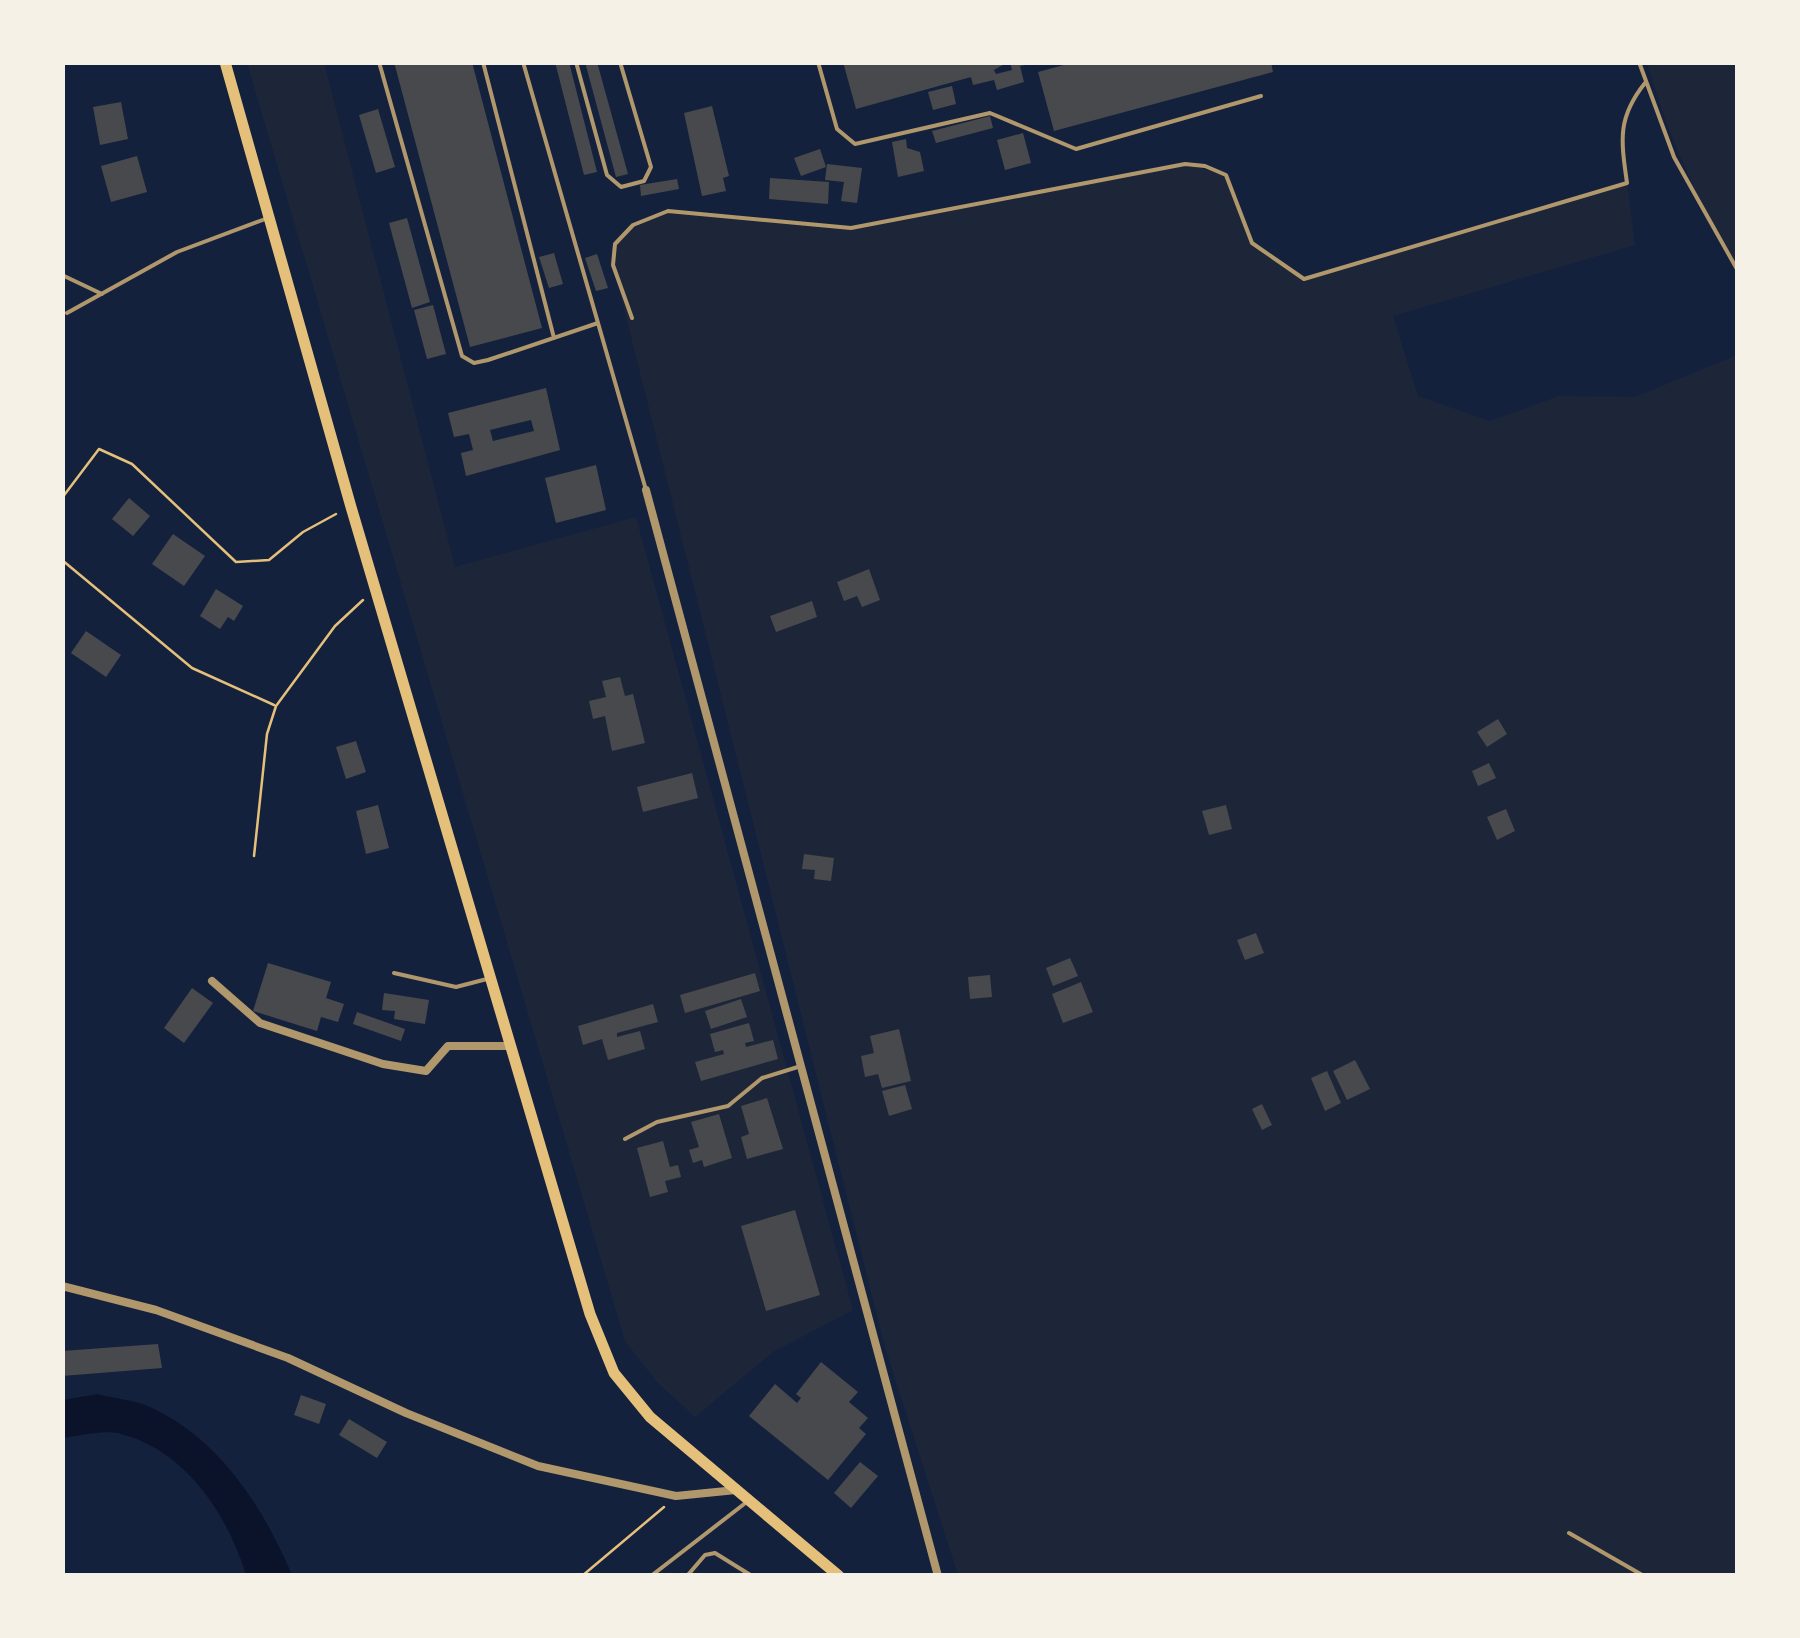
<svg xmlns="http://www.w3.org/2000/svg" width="1800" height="1638" viewBox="0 0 1800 1638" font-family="'IBM Plex Serif',serif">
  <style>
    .green { fill: #1d2539 }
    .water { fill: #0b132b }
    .building { fill: #48494c; fill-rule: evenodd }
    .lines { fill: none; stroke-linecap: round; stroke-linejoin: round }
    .path { stroke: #e5c07b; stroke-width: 2.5 }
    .service { stroke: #b1986c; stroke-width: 4 }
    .minor { stroke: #b1986c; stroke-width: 8 }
    .primary { stroke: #e5c07b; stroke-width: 11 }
  </style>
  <rect width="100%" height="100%" fill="#14213d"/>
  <path class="green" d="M 247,63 L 324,63 L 455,567 L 636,517 L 853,1310 L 773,1352 L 695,1417 L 657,1382 L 625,1341 Z
    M 1647,63 L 1737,63 L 1737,265 C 1698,204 1667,133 1647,63 Z
    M 1185,164 L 1226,175 L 1252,243 L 1305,279 L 1627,183 L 1635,245 L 1393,316 L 1418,396 L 1490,421 L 1559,396 L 1635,397 L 1737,355 L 1737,1575 L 958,1575 L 884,1344 L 613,265 L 615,244 L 633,225 L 668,211 L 851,228 Z"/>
  <path class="water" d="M 97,1394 C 113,1398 134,1400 150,1407 C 220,1439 263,1507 292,1575 L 246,1575 C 227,1513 184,1448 117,1433 C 101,1430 79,1436 63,1438 L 63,1400 Z"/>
  <path class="building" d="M 394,62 L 472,62 L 542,328 L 470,347 Z
    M 555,62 L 569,62 L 597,172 L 584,175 Z
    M 585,62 L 597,62 L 628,174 L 616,177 Z
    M 843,62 L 1008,62 L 994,70 L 996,74 L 1012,70 L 1010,62 L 1030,64 L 1020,66 L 1024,82 L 997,90 L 994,80 L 973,85 L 971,77 L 856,109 Z
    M 1075,62 L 1271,62 L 1273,72 L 1054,131 L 1038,72 Z
    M 952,86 L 956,104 L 933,110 L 928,92 Z
    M 121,102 L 128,139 L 100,145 L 93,107 Z
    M 712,106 L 729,176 L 723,178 L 726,191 L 702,196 L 684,113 Z
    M 378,109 L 395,167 L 376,173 L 359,115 Z
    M 990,116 L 993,128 L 936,143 L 932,131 Z
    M 1023,133 L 1031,163 L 1005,170 L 997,140 Z
    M 906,139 L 907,148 L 920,152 L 924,171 L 898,177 L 892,142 Z
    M 820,149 L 826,167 L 801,176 L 794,158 Z
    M 137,156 L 147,192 L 111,202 L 101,166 Z
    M 827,164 L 862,168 L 857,203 L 841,201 L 844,182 L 825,180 Z
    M 770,178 L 829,182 L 828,204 L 769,199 Z
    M 677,179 L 679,189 L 641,196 L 640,185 Z
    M 407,218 L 430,302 L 412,308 L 389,223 Z
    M 554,253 L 563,284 L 549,288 L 539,257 Z
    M 597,254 L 608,288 L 596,291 L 585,258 Z
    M 433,305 L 446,354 L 427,359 L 414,310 Z
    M 546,388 L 560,450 L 466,476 L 461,453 L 473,450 L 469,434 L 454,437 L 448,413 ZM 531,420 L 534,431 L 493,441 L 490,430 Z
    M 596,465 L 606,510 L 556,523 L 545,478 Z
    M 129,498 L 150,516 L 133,536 L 112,519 Z
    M 173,534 L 205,556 L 184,586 L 152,564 Z
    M 869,569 L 880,600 L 862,607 L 857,596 L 844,601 L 837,582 Z
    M 216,589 L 243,606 L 234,621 L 228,617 L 220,629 L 200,616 Z
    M 812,601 L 817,617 L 776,632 L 770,616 Z
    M 86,631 L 121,655 L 106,677 L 71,653 Z
    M 620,677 L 625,696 L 633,694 L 645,743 L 612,751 L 605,716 L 593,719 L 589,701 L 606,697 L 602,681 Z
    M 1498,719 L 1507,734 L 1487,747 L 1477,732 Z
    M 356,741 L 366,772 L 346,779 L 336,747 Z
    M 1489,763 L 1496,778 L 1478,786 L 1472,771 Z
    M 692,773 L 698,798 L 643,812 L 637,787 Z
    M 378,805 L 389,848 L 366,854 L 356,811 Z
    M 1226,805 L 1232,829 L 1209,835 L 1202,811 Z
    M 1506,809 L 1515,831 L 1497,840 L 1487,817 Z
    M 804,854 L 834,858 L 831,881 L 814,879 L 815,870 L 802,869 Z
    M 1256,933 L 1264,953 L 1245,960 L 1237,940 Z
    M 1070,958 L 1078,976 L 1053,986 L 1046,968 Z
    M 268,963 L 331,982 L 326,998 L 344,1004 L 338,1022 L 321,1017 L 317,1031 L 253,1011 Z
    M 755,973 L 760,991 L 685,1013 L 680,995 Z
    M 990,975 L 992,997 L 970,999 L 968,977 Z
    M 1081,982 L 1093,1012 L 1063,1023 L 1052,994 Z
    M 192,988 L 213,1003 L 184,1043 L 164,1028 Z
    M 384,993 L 429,1000 L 425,1024 L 394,1019 L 395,1011 L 382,1010 Z
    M 741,999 L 747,1017 L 711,1029 L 705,1011 Z
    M 653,1004 L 658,1022 L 617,1033 L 617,1037 L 640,1031 L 645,1049 L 608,1060 L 602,1039 L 583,1045 L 578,1026 Z
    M 357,1012 L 405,1029 L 401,1041 L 353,1024 Z
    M 749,1023 L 754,1041 L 745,1043 L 746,1047 L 773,1040 L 778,1059 L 701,1081 L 695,1062 L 724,1054 L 723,1050 L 715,1052 L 710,1034 Z
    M 899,1029 L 911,1081 L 882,1088 L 878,1074 L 865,1077 L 861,1056 L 874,1053 L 870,1036 Z
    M 1355,1060 L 1370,1089 L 1347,1100 L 1333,1071 Z
    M 1327,1071 L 1341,1103 L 1325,1111 L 1311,1078 Z
    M 905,1085 L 912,1109 L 889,1116 L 882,1091 Z
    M 767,1098 L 783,1149 L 747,1159 L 741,1137 L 749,1134 L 741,1106 Z
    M 1262,1104 L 1272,1125 L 1262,1130 L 1252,1109 Z
    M 719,1114 L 732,1158 L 704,1167 L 702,1160 L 693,1163 L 689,1150 L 699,1147 L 691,1122 Z
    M 663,1141 L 670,1167 L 678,1165 L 681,1177 L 665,1181 L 668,1192 L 650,1197 L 637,1148 Z
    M 795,1210 L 820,1295 L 766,1311 L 741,1226 Z
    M 158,1344 L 162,1368 L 62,1376 L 62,1351 Z
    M 821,1362 L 858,1392 L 849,1402 L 868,1418 L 859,1428 L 866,1434 L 828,1480 L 749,1416 L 775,1384 L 797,1403 L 801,1398 L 796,1394 Z
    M 301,1395 L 326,1404 L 319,1424 L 294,1415 Z
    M 349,1419 L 387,1442 L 377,1458 L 339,1435 Z
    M 860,1462 L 878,1476 L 851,1508 L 834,1493 Z"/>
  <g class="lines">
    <path class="path" d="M 62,498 L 99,449 L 132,464 L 236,562 L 269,560 L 303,532 L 336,514
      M 62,560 L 192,668 L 274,705
      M 254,856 L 267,734 L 276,706 L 335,626 L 363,600
      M 582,1576 L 664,1507"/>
    <path class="service" d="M 379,62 L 462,356 L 474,363 L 488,360 L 598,323
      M 483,62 L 554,338
      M 523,62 L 646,490
      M 576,62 L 607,175 L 621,187 L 644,181 L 651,167 L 620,62
      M 818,62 L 837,129 L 855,144 L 990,113 L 1076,149 L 1261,96
      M 1639,62 L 1674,157 L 1738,271
      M 62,275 L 102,294
      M 67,313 L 177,252 L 268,218
      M 632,318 L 613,265 L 615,244 L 633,225 L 668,211 L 851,228 L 1185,164 L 1205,166 L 1226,175 L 1252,243 L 1304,279 L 1627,183 C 1621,140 1617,118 1645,83
      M 394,973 L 456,987 L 487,979
      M 625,1139 L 657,1122 L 728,1106 L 762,1078 L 801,1066
      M 1569,1533 L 1644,1576
      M 651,1576 L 748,1501
      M 687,1576 L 705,1555 L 715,1553 L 752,1576"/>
    <path class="minor" d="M 646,490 L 938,1576
      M 212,981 L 260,1023 L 383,1064 L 426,1071 L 448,1046 L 511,1046
      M 62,1286 L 156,1310 L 288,1358 L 406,1413 L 538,1466 L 676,1496 L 736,1490"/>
    <path class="primary" d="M 225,62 L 351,507 L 590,1314 L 614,1373 L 650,1417 L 839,1576"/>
  </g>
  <rect width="1800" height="1638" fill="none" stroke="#f6f1e7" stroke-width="130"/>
</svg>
